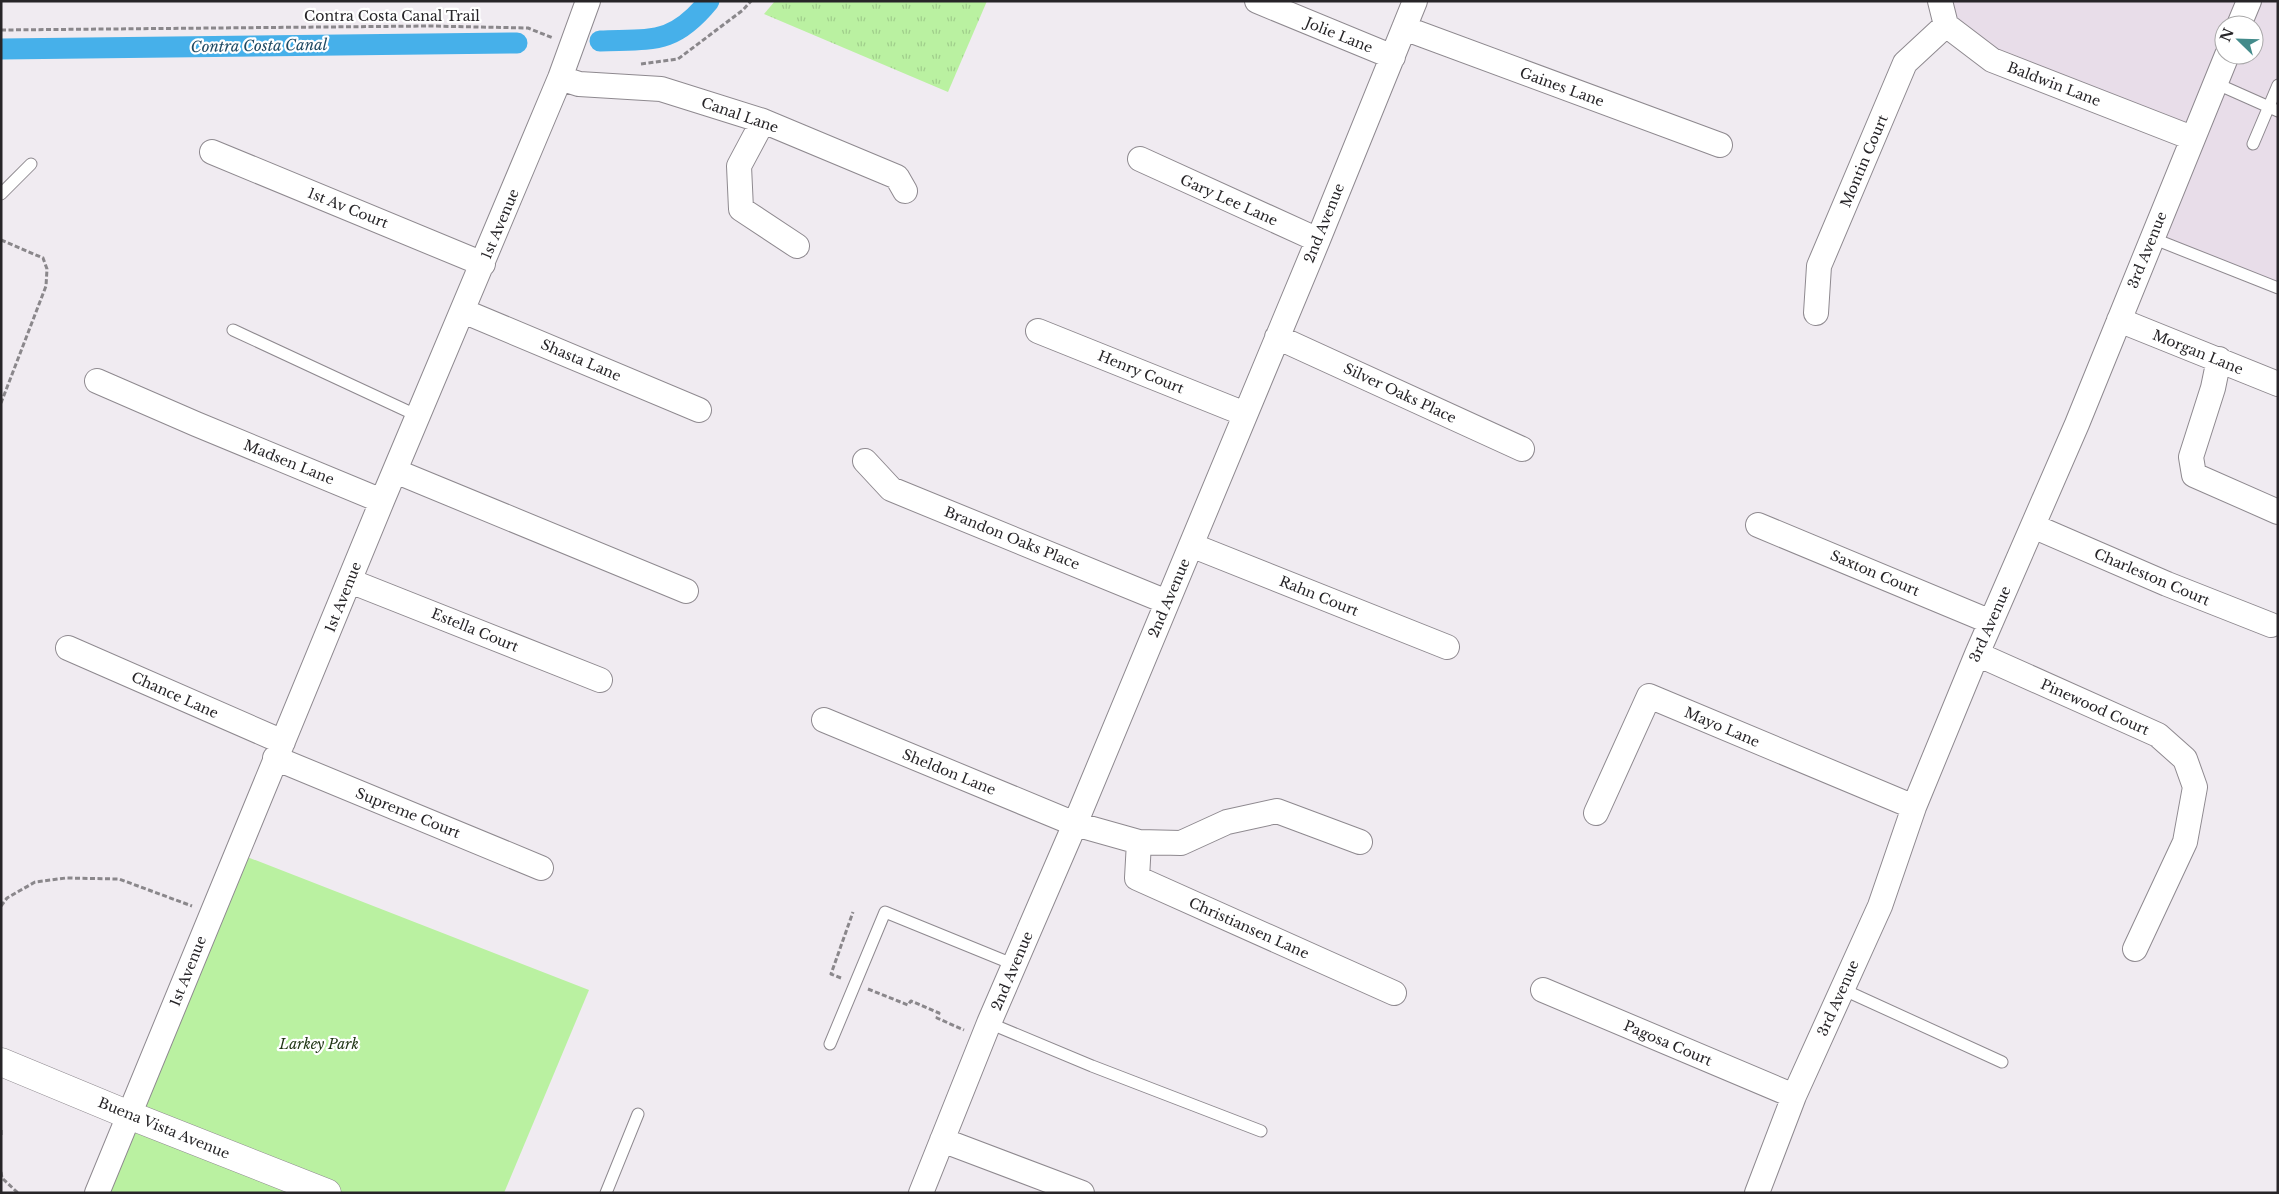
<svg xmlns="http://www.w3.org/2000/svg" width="2279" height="1194" viewBox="0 0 2279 1194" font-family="'Libre Baskerville',serif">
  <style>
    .built { fill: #e8dde9; fill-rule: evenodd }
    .grass { fill: url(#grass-tufts) }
    .green { fill: #baf1a1 }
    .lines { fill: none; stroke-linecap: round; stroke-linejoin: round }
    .canal { stroke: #46b0ea; stroke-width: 21 }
    .lane-casing { stroke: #8e898f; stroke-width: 13 }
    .street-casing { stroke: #8e898f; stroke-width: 26 }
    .secondary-casing { stroke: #8e898f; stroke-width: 29 }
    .path { stroke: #8a878b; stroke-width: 3; stroke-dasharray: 5 2.5; stroke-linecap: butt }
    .lane { stroke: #fff; stroke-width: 11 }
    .street { stroke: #fff; stroke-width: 24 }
    .secondary { stroke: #fff; stroke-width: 28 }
    .labels { text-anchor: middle; stroke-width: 4.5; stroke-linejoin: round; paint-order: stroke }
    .street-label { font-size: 14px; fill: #272528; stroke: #fff }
    .park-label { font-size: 14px; font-style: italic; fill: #1d3311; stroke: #fff }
    .water-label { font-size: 15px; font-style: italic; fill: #1f4a63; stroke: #fff }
  </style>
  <defs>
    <pattern id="grass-tufts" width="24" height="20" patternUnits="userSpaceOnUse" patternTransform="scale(1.25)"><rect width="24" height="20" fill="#baf1a1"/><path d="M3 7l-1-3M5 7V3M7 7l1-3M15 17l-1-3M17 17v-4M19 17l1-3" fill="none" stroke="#a0ce8b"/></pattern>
  </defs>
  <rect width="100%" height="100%" fill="#f0ebf1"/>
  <path class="built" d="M 1940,1 L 2278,1 L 2278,288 L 2152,238 L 2192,138 L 1992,60 ZM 2224,25 L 2254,25 L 2254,55 L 2224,55 Z"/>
  <path class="grass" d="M 775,1 L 987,1 L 948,92 L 764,14 Z"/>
  <path class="green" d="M 237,853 L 589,990 L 504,1193 L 97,1193 Z"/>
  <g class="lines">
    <path class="canal" d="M 600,41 C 653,39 673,45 709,1
      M 1,49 L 517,43"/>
    <defs>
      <path id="lane" d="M 2215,83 L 2278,111
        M 2253,144 L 2278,85
        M 1,194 L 31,164
        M 2152,238 L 2278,288
        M 233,330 L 418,416
        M 1842,989 L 2002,1062
        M 989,1023 L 1092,1066 L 1261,1131
        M 830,1044 L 885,912 L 1015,965
        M 606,1193 L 638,1114"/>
      <path id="street" d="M 1257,1 L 1393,57
        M 1940,1 L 1946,25 L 1992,60 L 2192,138
        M 2239,25 L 2249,1
        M 1404,28 L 1720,145
        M 560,78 L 579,84 L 661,89 L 763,121 L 897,177 L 905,191
        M 763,121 L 739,166 L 741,209 L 797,246
        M 212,152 L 483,264
        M 1140,159 L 1318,240
        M 463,311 L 699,410
        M 1816,313 L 1819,266 L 1905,63 L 1946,25
        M 2119,320 L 2278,384
        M 1038,331 L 1245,414
        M 1277,337 L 1522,449
        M 2219,359 L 2213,388 L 2191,457 L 2194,475 L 2278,512
        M 97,381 L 196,424 L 382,501
        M 865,461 L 891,489 L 1167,602
        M 395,471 L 686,591
        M 1758,525 L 1991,622
        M 2033,526 L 2167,584 L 2271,625
        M 1191,545 L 1447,647
        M 350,581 L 600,680
        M 68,648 L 283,742
        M 1977,654 L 2158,735 L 2185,759 L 2195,787 L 2185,842 L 2135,949
        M 824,720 L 1075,824 L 1139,842 L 1181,843 L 1227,822 L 1277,811 L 1360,842
        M 275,758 L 541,868
        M 1596,813 L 1649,696 L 1914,807
        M 1139,842 L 1137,878 L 1394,993
        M 1543,990 L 1794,1096
        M 942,1140 L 1082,1193
        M 97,1193 L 382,501 L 560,78 L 588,1
        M 921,1193 L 989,1023 L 1075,824 L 1318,240 L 1415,1
        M 1757,1193 L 1794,1096 L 1880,906 L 1914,807 L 1977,654 L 2077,424 L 2227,55"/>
      <path id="secondary" d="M 1,1062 L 129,1115 L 327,1193"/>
    </defs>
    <use href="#lane" class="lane-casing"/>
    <use href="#street" class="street-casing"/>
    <use href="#secondary" class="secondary-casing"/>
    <path class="path" d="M 1,30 L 430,26 L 528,28 L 553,38
      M 641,64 L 678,59 L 743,10 L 751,1
      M 1,240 L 43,258 L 47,269 L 46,286 L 1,403
      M 1,906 L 7,898 L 35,882 L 66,878 L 119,879 L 192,906
      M 841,978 L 831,974 L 853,912
      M 868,989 L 908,1005 L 911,1001 L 939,1013 L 937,1018 L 964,1030
      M 1,1130 L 1,1137
      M 1,1172 L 2,1178 L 18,1193"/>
    <use href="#lane" class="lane"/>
    <use href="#street" class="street"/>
    <use href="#secondary" class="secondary"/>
  </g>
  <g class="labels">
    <g class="street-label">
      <text x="392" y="21">Contra Costa Canal Trail</text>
      <text transform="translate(1339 35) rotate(22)" y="5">Jolie Lane</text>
      <text transform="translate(2054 84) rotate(21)" y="5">Baldwin Lane</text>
      <text transform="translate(1562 87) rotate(20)" y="5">Gaines Lane</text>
      <text transform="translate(740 115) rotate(19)" y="5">Canal Lane</text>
      <text transform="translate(1864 161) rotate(-67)" y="5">Montin Court</text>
      <text transform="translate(1229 200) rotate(24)" y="5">Gary Lee Lane</text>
      <text transform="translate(348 208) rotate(22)" y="5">1st Av Court</text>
      <text transform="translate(1324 223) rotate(-68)" y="5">2nd Avenue</text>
      <text transform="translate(500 224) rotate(-67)" y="5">1st Avenue</text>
      <text transform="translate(2147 250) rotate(-68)" y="5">3rd Avenue</text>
      <text transform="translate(2198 352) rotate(22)" y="5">Morgan Lane</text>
      <text transform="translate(581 360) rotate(23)" y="5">Shasta Lane</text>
      <text transform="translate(1141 372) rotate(22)" y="5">Henry Court</text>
      <text transform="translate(1400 393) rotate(25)" y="5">Silver Oaks Place</text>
      <text transform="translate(289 462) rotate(22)" y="5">Madsen Lane</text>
      <text transform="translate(1012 538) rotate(22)" y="5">Brandon Oaks Place</text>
      <text transform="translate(1875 573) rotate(23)" y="5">Saxton Court</text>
      <text transform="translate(2152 577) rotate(23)" y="5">Charleston Court</text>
      <text transform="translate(1319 596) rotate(22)" y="5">Rahn Court</text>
      <text transform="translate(343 597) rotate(-68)" y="5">1st Avenue</text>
      <text transform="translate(1169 598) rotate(-67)" y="5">2nd Avenue</text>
      <text transform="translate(1990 624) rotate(-66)" y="5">3rd Avenue</text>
      <text transform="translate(475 630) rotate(22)" y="5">Estella Court</text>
      <text transform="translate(175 695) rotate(24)" y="5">Chance Lane</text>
      <text transform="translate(2095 707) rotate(24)" y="5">Pinewood Court</text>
      <text transform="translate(1722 727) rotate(23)" y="5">Mayo Lane</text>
      <text transform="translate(949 772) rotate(22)" y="5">Sheldon Lane</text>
      <text transform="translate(408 813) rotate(22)" y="5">Supreme Court</text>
      <text transform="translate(1249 928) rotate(24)" y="5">Christiansen Lane</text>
      <text transform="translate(188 971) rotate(-68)" y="5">1st Avenue</text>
      <text transform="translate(1012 971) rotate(-67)" y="5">2nd Avenue</text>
      <text transform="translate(1838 998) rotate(-66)" y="5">3rd Avenue</text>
      <text transform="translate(1668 1043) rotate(23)" y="5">Pagosa Court</text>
      <text transform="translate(164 1128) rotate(22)" y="5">Buena Vista Avenue</text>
    </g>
    <g class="park-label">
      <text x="319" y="1049">Larkey Park</text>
    </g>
    <g class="water-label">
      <text transform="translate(259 46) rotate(-1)" y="5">Contra Costa Canal</text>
    </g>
  </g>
  <rect width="2279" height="1194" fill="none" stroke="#272528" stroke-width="5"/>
  <g transform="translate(2239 40) rotate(293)"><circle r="24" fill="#ffffff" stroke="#a9a8a9"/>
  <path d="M0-4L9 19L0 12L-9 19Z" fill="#438b8b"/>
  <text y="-8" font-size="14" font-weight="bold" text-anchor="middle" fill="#272528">N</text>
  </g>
</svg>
